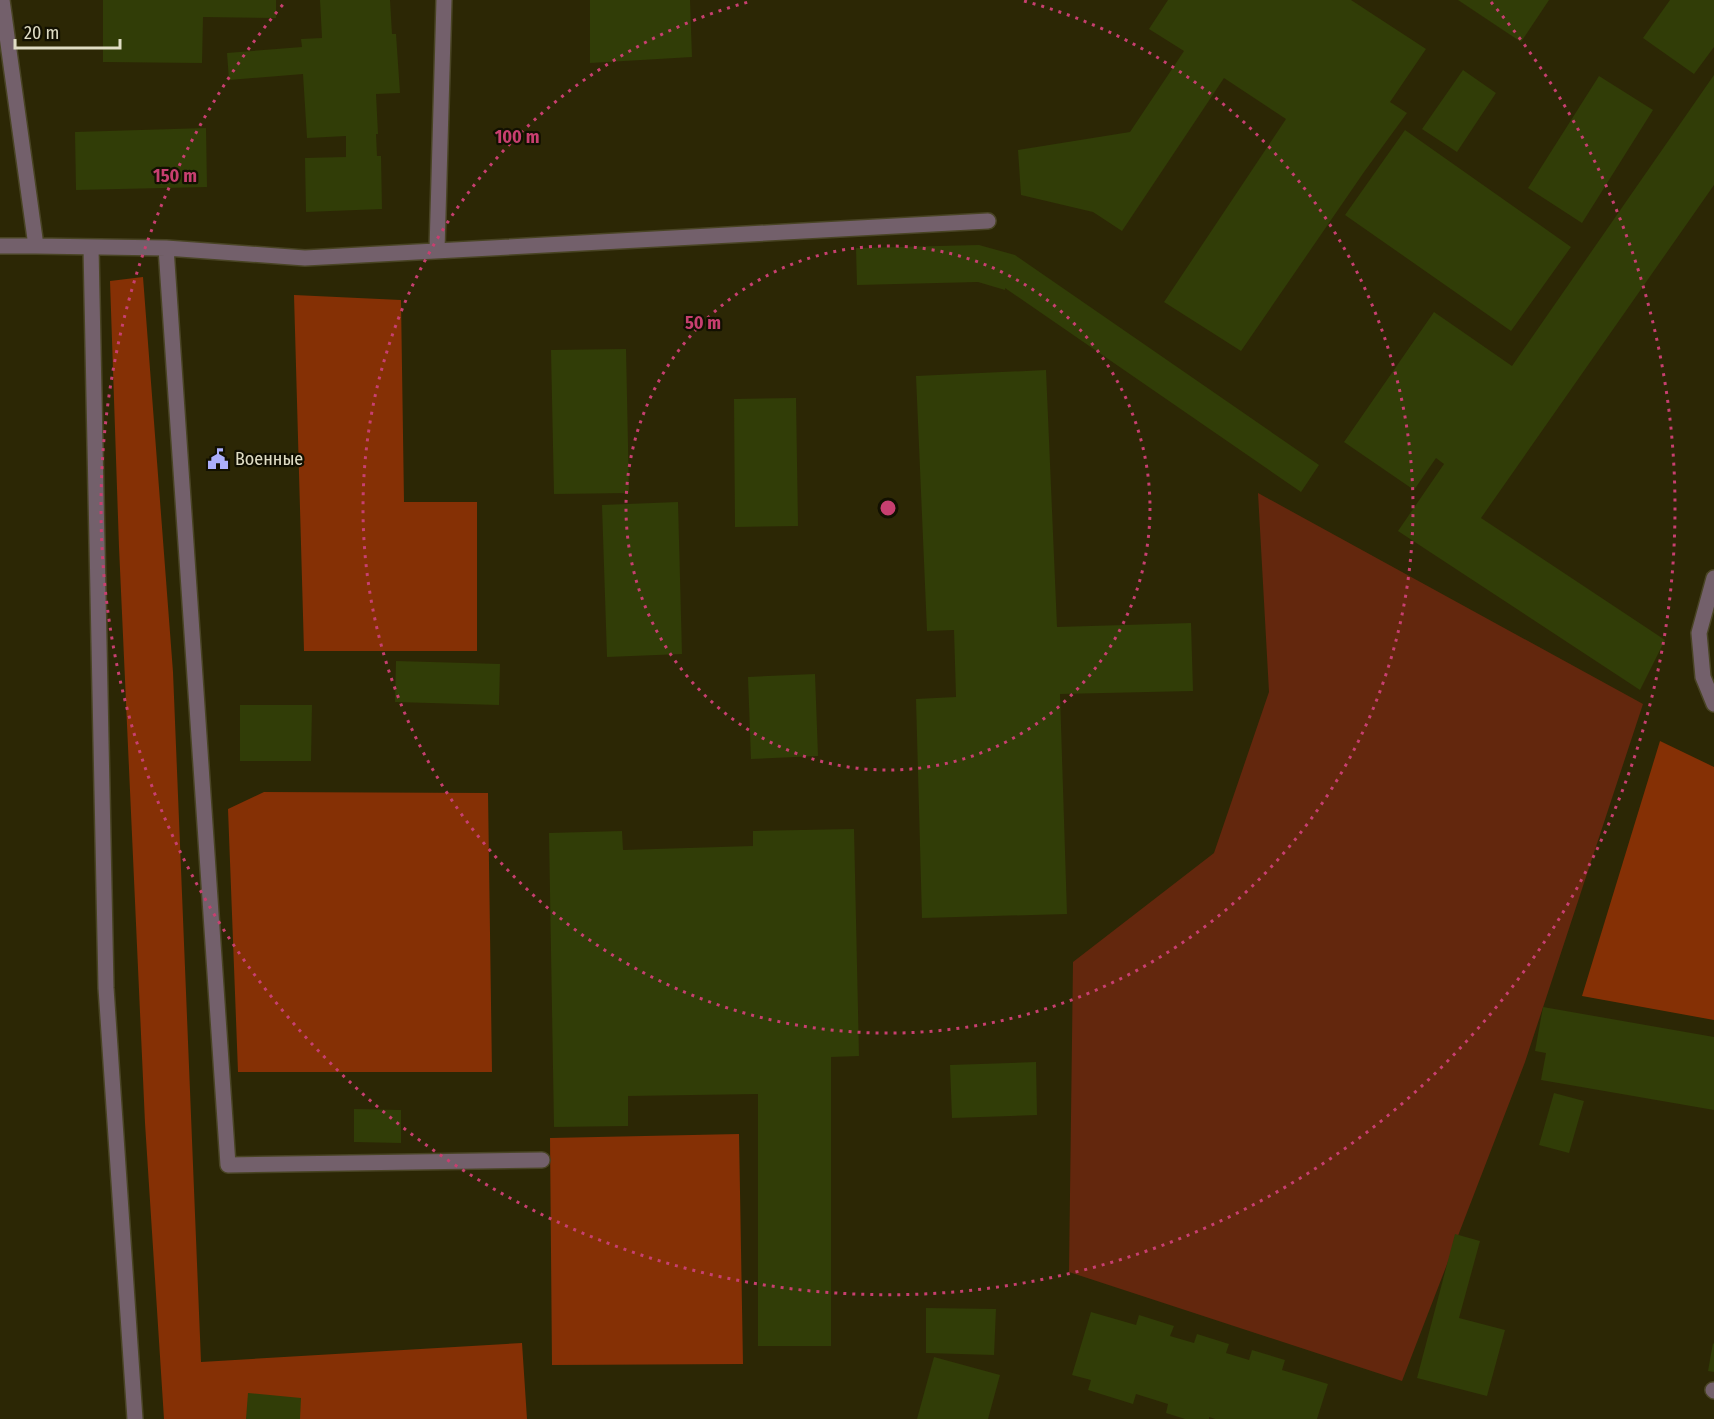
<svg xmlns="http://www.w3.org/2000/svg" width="1714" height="1419" viewBox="0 0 1714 1419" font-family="'Fira Sans Condensed',sans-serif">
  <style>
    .green { fill: #63270d }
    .forest { fill: #853005 }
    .building { fill: #313d07 }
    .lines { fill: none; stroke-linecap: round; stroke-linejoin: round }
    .lane-casing { stroke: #494424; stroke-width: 18 }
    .street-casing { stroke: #494424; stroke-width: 18 }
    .lane { stroke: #73606b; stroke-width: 15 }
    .street { stroke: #73606b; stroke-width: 15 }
    .ring { fill: none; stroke: #c83f70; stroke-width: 3; stroke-dasharray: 3 6 }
    .labels { text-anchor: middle; stroke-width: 4.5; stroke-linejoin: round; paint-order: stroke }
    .poi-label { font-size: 18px; fill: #e0ddc5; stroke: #121001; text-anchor: start }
    .centre { fill: #c83f70; stroke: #121001; stroke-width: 3 }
    .ring-label { font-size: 18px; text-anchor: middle; font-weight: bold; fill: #c83f70; stroke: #121001; stroke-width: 4.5; stroke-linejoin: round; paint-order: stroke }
  </style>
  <rect width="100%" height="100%" fill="#2c2705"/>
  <path class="green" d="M 1258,493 L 1643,704 L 1525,1062 L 1402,1381 L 1069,1272 L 1073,962 L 1214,853 L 1269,692 Z"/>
  <path class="forest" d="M 143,277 L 173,672 L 201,1362 L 522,1343 L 527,1419 L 164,1419 L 145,1123 L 119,547 L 110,281 Z
    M 294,295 L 401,300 L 404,502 L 477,502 L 477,651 L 304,651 Z
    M 1660,741 L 1714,767 L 1714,1020 L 1582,996 Z
    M 264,792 L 488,793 L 492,1072 L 238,1072 L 228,809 Z
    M 739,1134 L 743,1364 L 552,1365 L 550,1138 Z"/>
  <path class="building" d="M 103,0 L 276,0 L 276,18 L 203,17 L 202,63 L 103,62 Z
    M 320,0 L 390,0 L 392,34 L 396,34 L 400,93 L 376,94 L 378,134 L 376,134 L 377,156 L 381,156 L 382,209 L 306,212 L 305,158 L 346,157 L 346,136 L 307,138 L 303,74 L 229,80 L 227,53 L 302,47 L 301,39 L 322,38 Z
    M 590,0 L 690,0 L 692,57 L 590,63 Z
    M 1168,0 L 1351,0 L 1426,49 L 1390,102 L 1407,113 L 1364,172 L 1241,351 L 1164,302 L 1286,119 L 1224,78 L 1122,231 L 1093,212 L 1021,195 L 1018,150 L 1130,132 L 1184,51 L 1149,29 Z
    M 1458,0 L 1549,0 L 1521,42 Z
    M 1670,0 L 1714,0 L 1714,47 L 1694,74 L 1643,38 Z
    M 1463,70 L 1496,93 L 1457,152 L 1422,129 Z
    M 1714,75 L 1714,185 L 1481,518 L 1665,640 L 1640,690 L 1398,531 L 1444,464 L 1436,458 L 1414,490 L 1344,442 L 1434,312 L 1512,366 Z
    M 1599,76 L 1653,110 L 1582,223 L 1528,188 Z
    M 206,128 L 207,187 L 76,190 L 75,132 Z
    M 1405,130 L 1571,247 L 1511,331 L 1345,215 Z
    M 979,245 L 1015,255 L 1319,465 L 1301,492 L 1005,288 L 1005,290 L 978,282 L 857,285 L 856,248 Z
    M 626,349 L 629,493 L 554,494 L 551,350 Z
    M 1046,370 L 1057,627 L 1191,623 L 1193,691 L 1060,694 L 1067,914 L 922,918 L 916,699 L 956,697 L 954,630 L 927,631 L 916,376 Z
    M 796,398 L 798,526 L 735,527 L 734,399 Z
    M 678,502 L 682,654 L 607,657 L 602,505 Z
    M 396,661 L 500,664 L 499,705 L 395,702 Z
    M 815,674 L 818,756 L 751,759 L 748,677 Z
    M 240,705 L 312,705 L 311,761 L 240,761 Z
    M 854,829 L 859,1056 L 831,1057 L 831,1346 L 758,1346 L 758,1094 L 628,1096 L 628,1126 L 554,1127 L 549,833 L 622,831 L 623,850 L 753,846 L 753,831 Z
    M 1543,1007 L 1714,1037 L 1714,1110 L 1541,1080 L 1546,1053 L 1535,1051 Z
    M 1036,1062 L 1037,1115 L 952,1118 L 950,1065 Z
    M 1554,1093 L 1584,1101 L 1569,1153 L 1539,1145 Z
    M 354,1109 L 401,1110 L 401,1143 L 354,1142 Z
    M 1455,1234 L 1480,1241 L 1459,1318 L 1505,1330 L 1487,1396 L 1417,1378 Z
    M 926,1308 L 996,1309 L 994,1355 L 926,1353 Z
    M 1091,1312 L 1136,1325 L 1139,1315 L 1174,1326 L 1170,1336 L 1194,1343 L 1197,1334 L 1229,1344 L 1226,1353 L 1249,1360 L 1252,1350 L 1285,1360 L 1282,1370 L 1328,1384 L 1317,1419 L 1215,1419 L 1209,1417 L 1209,1419 L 1185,1419 L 1166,1413 L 1168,1404 L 1136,1394 L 1133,1404 L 1088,1390 L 1091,1380 L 1072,1375 Z
    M 1713,1343 L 1714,1344 L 1714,1372 L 1708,1371 Z
    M 934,1357 L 1000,1375 L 988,1419 L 917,1419 Z
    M 248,1393 L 301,1398 L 300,1419 L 246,1419 Z"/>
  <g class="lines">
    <defs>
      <path id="lane" d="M 1714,578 L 1699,633 L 1703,677 L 1714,704
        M 1713,1390 L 1714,1391"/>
      <path id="street" d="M 0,246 L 36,246 L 2,0
        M 36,246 L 166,248 L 305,258 L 988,221
        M 91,247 L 106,988 L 135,1419
        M 166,248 L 228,1165 L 542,1160
        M 437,250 L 444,0"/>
    </defs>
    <use href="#lane" class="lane-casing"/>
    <use href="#street" class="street-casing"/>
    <use href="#lane" class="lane"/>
    <use href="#street" class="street"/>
  </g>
  <g class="ring">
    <circle cx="888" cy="508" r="262"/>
    <path d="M1024 1A525 525 0 1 1 752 1"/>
    <path d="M1491 2A787 787 0 1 1 285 2"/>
  </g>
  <defs>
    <symbol id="civic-bare" viewBox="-9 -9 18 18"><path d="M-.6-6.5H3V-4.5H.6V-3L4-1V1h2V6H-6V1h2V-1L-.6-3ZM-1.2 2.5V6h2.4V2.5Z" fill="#acaffb" stroke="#121001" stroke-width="2.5" paint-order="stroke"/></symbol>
  </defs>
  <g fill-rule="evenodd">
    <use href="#civic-bare" x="203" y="444" width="30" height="30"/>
  </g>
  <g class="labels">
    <g class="poi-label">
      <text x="235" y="465">Военные</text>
    </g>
  </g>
  <circle cx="888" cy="508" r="9" class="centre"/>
  <g class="ring-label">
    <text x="517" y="143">100 m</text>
    <text x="175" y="182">150 m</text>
    <text x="703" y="329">50 m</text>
  </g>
  <path d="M15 39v9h105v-9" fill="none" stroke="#e0ddc5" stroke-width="3"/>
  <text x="24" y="39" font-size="18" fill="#e0ddc5" stroke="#121001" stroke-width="4.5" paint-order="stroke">20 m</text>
</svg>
